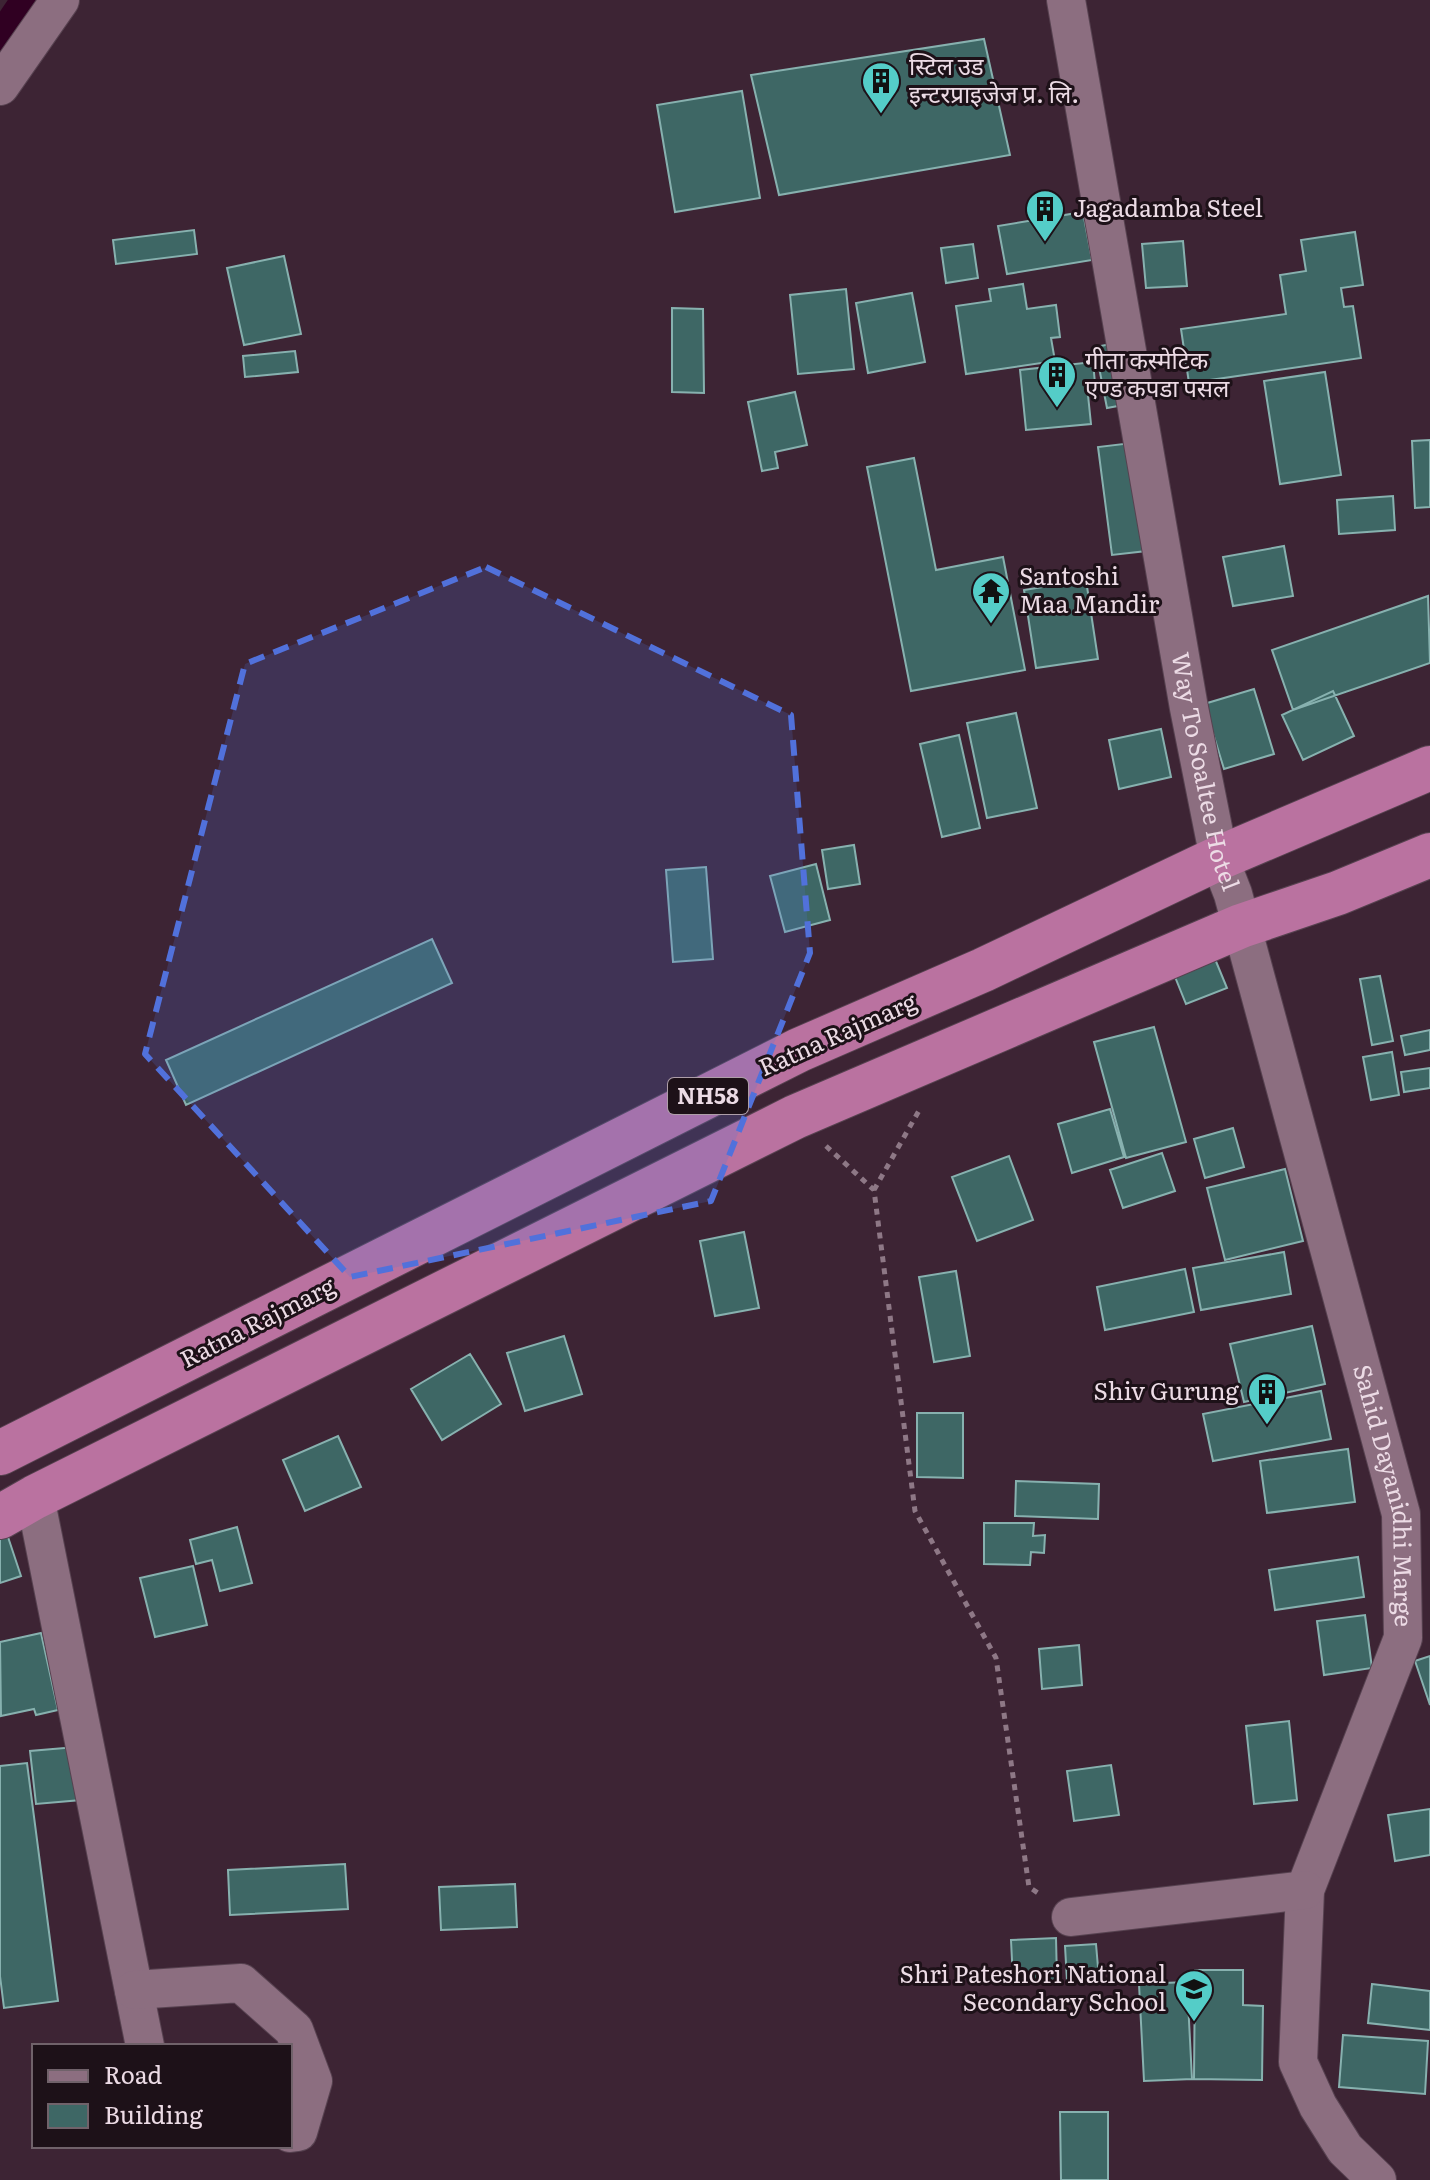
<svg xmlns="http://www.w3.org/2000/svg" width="1430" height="2180" viewBox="0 0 1430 2180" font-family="Literata,'Noto Sans Devanagari',serif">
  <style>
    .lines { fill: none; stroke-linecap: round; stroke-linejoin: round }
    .canal { stroke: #300022; stroke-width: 40 }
    .building { fill: #3e6765; stroke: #87b1af; stroke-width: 2 }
    .minor-casing { stroke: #574250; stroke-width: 40 }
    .highway-casing { stroke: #574250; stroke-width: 46 }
    .path { stroke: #8e7886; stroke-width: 5; stroke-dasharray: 6 6; stroke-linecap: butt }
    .minor { stroke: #8c6e80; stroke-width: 38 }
    .highway { stroke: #ba72a0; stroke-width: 44 }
    .marked { fill: #5171db; fill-opacity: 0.2; stroke: #5171db; stroke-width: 6; stroke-dasharray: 16 10; stroke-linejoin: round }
    .labels { text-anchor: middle; stroke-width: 6; stroke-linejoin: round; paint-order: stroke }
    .shield { fill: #1d1118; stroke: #ae9ea8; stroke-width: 2 }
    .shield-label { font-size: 22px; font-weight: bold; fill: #ecdbe5 }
    .poi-label { font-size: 24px; fill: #ecdbe5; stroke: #1d1118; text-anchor: start }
    .street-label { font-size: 24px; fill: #ecdbe5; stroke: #1d1118 }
  </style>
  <rect width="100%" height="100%" fill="#3d2434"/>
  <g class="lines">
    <path class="canal" d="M 0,47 L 32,0"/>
  </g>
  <path class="building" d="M 984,39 L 1010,155 L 779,195 L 751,75 Z
    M 742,91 L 760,198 L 675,212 L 657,105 Z
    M 1083,212 L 1092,260 L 1007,274 L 998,226 Z
    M 194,230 L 197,254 L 116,264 L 113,240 Z
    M 1355,232 L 1363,285 L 1341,288 L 1344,307 L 1353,306 L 1361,358 L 1189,383 L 1181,329 L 1286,314 L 1280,275 L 1306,271 L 1301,240 Z
    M 1183,241 L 1187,286 L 1146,288 L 1142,244 Z
    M 973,244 L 978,278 L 946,283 L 941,248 Z
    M 284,256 L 301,334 L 244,345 L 227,268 Z
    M 1023,284 L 1027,309 L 1056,305 L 1060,337 L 1051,338 L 1055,361 L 966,374 L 956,306 L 991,301 L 989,289 Z
    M 846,289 L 854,369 L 798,374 L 790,295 Z
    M 912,293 L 925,362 L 868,373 L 856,303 Z
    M 672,308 L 703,309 L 704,393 L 672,392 Z
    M 1122,342 L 1134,403 L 1107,408 L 1095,347 Z
    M 295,351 L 298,372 L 245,377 L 243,356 Z
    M 1093,362 L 1096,394 L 1088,395 L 1091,424 L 1026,430 L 1020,370 Z
    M 1325,372 L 1341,475 L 1280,484 L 1264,381 Z
    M 795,392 L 807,445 L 775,452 L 778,468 L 762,471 L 748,402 Z
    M 1430,440 L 1430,507 L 1415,508 L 1412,441 Z
    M 1140,442 L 1155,550 L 1112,555 L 1098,447 Z
    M 914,458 L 936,570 L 1003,557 L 1025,670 L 911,691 L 867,467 Z
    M 1393,496 L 1395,530 L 1339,534 L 1337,500 Z
    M 1284,546 L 1293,596 L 1233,606 L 1223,557 Z
    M 1086,580 L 1098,659 L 1036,668 L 1024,590 Z
    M 1428,596 L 1430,663 L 1293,710 L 1272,650 Z
    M 1254,689 L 1274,754 L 1224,769 L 1204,704 Z
    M 1333,691 L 1354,736 L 1303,760 L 1282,715 Z
    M 1016,713 L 1037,808 L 987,818 L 967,723 Z
    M 1161,729 L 1171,777 L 1119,789 L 1109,740 Z
    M 959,735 L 980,828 L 942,837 L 920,744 Z
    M 854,845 L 860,884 L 828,889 L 822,850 Z
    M 816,864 L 830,920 L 785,932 L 770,876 Z
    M 706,867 L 713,959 L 673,962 L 666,870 Z
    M 432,939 L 452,983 L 186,1105 L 166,1060 Z
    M 1208,942 L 1227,988 L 1186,1004 L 1167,957 Z
    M 1380,976 L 1393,1041 L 1372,1045 L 1360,979 Z
    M 1154,1027 L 1186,1142 L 1126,1158 L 1094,1042 Z
    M 1430,1030 L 1430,1050 L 1405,1055 L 1401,1036 Z
    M 1392,1052 L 1399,1095 L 1371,1100 L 1363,1057 Z
    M 1430,1068 L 1430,1088 L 1404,1092 L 1401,1072 Z
    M 1110,1109 L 1124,1157 L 1072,1173 L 1058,1124 Z
    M 1233,1128 L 1244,1167 L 1205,1178 L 1194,1139 Z
    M 1162,1153 L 1175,1191 L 1123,1208 L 1110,1170 Z
    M 1009,1156 L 1033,1220 L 977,1241 L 952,1177 Z
    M 1285,1169 L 1303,1241 L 1225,1260 L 1207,1188 Z
    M 744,1232 L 759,1308 L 715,1316 L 700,1241 Z
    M 1284,1252 L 1291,1294 L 1201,1310 L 1193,1268 Z
    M 1185,1269 L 1194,1312 L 1105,1330 L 1097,1287 Z
    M 956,1271 L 970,1356 L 934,1362 L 919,1277 Z
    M 1312,1326 L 1325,1384 L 1244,1402 L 1230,1344 Z
    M 564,1336 L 582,1394 L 525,1411 L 507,1353 Z
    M 470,1354 L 501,1404 L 442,1440 L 411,1389 Z
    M 1321,1391 L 1331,1439 L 1213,1461 L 1203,1414 Z
    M 917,1413 L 963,1413 L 963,1478 L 917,1477 Z
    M 338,1436 L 361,1487 L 305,1511 L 283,1460 Z
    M 1348,1449 L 1355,1502 L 1267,1513 L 1260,1461 Z
    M 1016,1481 L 1099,1484 L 1098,1519 L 1015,1516 Z
    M 984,1523 L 1034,1523 L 1033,1536 L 1045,1535 L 1044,1553 L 1031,1552 L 1030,1565 L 984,1564 Z
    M 237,1527 L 252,1583 L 220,1591 L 212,1560 L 196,1564 L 190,1540 Z
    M 6,1531 L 21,1576 L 0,1583 L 0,1533 Z
    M 1358,1557 L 1364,1597 L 1275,1610 L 1269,1570 Z
    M 193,1566 L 207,1625 L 155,1637 L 140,1578 Z
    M 1365,1615 L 1372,1668 L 1324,1675 L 1317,1621 Z
    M 41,1633 L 58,1710 L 36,1715 L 34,1709 L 1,1716 L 0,1642 Z
    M 1079,1645 L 1082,1685 L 1042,1689 L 1039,1649 Z
    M 1430,1656 L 1430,1705 L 1415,1661 Z
    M 1289,1721 L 1297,1800 L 1254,1804 L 1246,1726 Z
    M 76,1747 L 81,1800 L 36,1804 L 30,1751 Z
    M 27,1763 L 58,2001 L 4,2008 L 0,1976 L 0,1766 Z
    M 1111,1765 L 1119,1815 L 1074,1821 L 1067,1771 Z
    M 1430,1809 L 1430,1855 L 1395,1861 L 1388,1815 Z
    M 345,1864 L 348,1909 L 230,1915 L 228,1870 Z
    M 515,1884 L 517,1927 L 441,1930 L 439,1887 Z
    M 1056,1938 L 1057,1980 L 1013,1981 L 1011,1940 Z
    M 1096,1944 L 1099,1979 L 1067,1981 L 1065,1946 Z
    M 1195,1970 L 1243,1970 L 1243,2005 L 1263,2006 L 1262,2080 L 1194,2079 Z
    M 1187,1982 L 1192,2079 L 1144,2081 L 1139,1984 Z
    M 1372,1984 L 1430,1991 L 1430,2030 L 1368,2023 Z
    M 1343,2035 L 1428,2041 L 1425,2094 L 1339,2087 Z
    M 1060,2112 L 1108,2112 L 1108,2180 L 1061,2180 Z"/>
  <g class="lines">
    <defs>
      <g id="minor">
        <path id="s1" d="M 1066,0 L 1189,708 L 1219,858 L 1233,894 L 1401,1514 L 1403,1638 L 1305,1890 L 1298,2062 L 1318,2106 L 1345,2149 L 1377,2180"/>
        <path d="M 0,86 L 60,0"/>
        <path d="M 35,1497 L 145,2046"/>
        <path d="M 1071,1917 L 1305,1890"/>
        <path d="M 134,1990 L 241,1983 L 294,2030 L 313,2081 L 298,2132 L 290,2133"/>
      </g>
      <path id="highway" d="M 0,1453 L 799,1050 L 983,970 L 1219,858 L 1430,768
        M 0,1517 L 35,1497 L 795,1117 L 1241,926 L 1338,893 L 1430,855"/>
    </defs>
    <use href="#minor" class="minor-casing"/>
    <use href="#highway" class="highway-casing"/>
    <path class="path" d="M 826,1146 L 874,1190 L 915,1511 L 996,1658 L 1029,1887 L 1041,1895
      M 874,1190 L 921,1107"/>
    <use href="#minor" class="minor"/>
    <use href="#highway" class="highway"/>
  </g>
  <path class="marked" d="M 486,567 L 791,715 L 810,953 L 711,1201 L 350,1277 L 145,1054 L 245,664 Z"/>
  <defs>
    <symbol id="building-pin" viewBox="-11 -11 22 30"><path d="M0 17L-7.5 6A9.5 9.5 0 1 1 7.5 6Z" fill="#54cdc8" stroke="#1d1118"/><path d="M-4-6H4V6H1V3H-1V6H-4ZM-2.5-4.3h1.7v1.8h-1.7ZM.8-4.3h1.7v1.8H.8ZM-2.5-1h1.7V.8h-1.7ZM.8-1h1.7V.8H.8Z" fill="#111"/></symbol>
    <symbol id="temple-pin" viewBox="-11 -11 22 30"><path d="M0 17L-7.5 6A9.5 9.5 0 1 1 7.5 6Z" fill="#54cdc8" stroke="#1d1118"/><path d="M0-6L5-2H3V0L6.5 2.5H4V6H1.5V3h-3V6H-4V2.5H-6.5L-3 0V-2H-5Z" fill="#111"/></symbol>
    <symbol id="school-pin" viewBox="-11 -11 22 30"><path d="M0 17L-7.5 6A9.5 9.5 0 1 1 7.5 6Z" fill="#54cdc8" stroke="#1d1118"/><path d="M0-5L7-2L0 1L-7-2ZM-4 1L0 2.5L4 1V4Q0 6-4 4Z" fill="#111"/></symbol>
  </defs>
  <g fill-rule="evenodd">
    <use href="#building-pin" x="859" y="59" width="44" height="60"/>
    <use href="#building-pin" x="1023" y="187" width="44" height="60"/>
    <use href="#building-pin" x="1035" y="353" width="44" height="60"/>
    <use href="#temple-pin" x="969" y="569" width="44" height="60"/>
    <use href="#building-pin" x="1245" y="1370" width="44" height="60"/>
    <use href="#school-pin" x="1172" y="1967" width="44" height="60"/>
  </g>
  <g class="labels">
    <rect class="shield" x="668" y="1078" width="80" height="36" rx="6"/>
    <g class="shield-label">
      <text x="708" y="1104">NH58</text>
    </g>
    <g class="poi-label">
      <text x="909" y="75">स्टिल उड<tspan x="909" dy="28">इन्टरप्राइजेज प्र. लि.</tspan></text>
      <text x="1073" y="217">Jagadamba Steel</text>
      <text x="1085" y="369">गीता कस्मेटिक<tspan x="1085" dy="28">एण्ड कपडा पसल</tspan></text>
      <text x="1019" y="585">Santoshi<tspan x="1019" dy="28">Maa Mandir</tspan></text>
      <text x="1239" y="1400" text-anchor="end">Shiv Gurung</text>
      <text x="1166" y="1983" text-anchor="end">Shri Pateshori National<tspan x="1166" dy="28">Secondary School</tspan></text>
    </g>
    <g class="street-label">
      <text dy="8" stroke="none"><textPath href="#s1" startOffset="784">Way To Soaltee Hotel</textPath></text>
      <text transform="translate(838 1035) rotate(-24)" y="8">Ratna Rajmarg</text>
      <text transform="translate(258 1323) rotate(-27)" y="8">Ratna Rajmarg</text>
      <text dy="8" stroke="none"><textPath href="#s1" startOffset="1532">Sahid Dayanidhi Marge</textPath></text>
    </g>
  </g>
  <rect x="32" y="2044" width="260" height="104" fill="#1d1118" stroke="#70626a" stroke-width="2"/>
  <rect x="48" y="2070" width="40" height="12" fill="#8c6e80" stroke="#70626a" stroke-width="2"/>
  <text x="104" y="2084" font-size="24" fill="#ecdbe5">Road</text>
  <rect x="48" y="2104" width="40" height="24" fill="#3e6765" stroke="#70626a" stroke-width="2"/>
  <text x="104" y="2124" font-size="24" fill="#ecdbe5">Building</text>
</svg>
